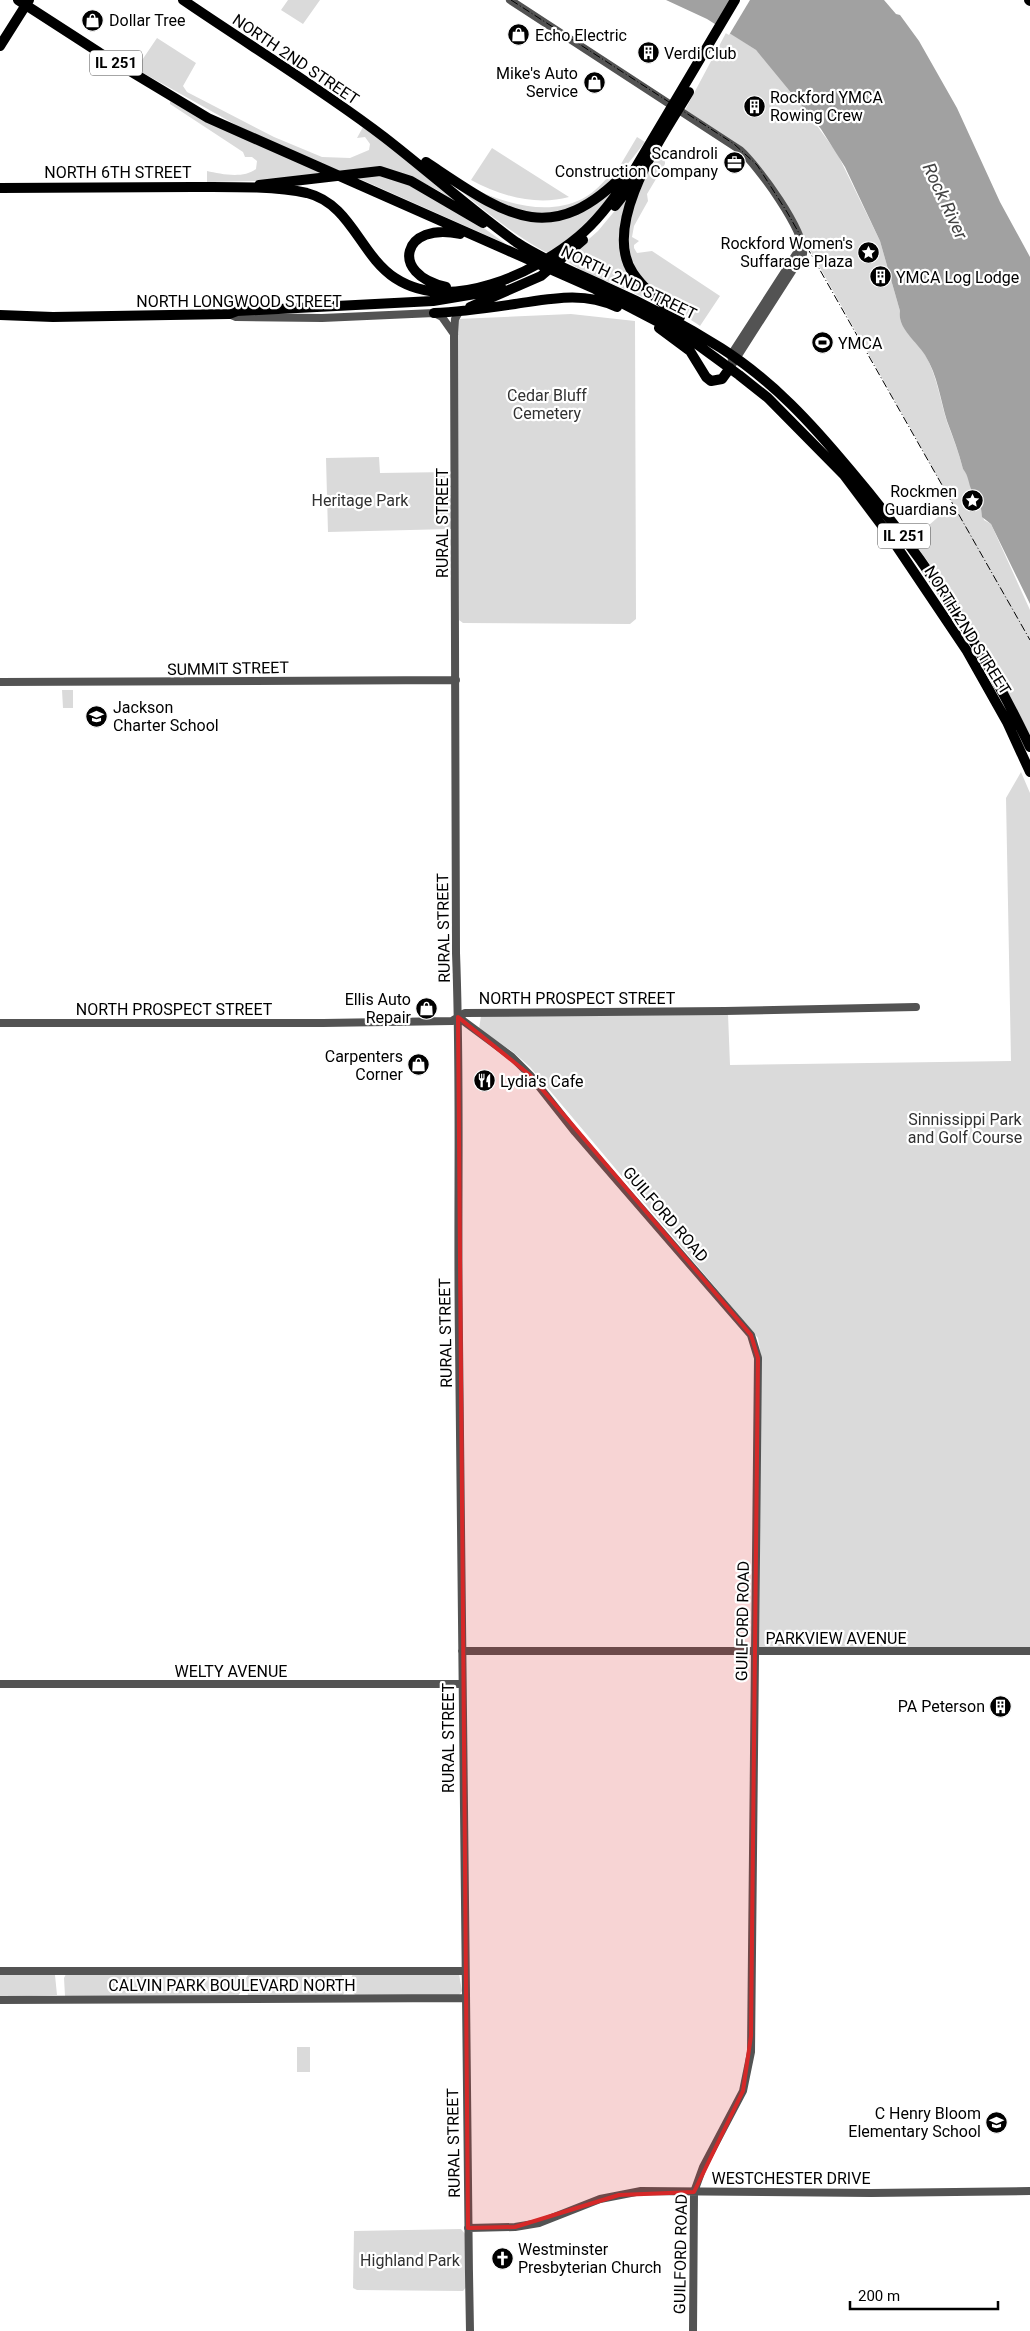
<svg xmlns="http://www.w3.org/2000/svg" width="1030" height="2331" viewBox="0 0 1030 2331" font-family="Roboto,sans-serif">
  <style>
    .green { fill: #dadada }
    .water { fill: #a1a1a1 }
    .pier { fill: #fff }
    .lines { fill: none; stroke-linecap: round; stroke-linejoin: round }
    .minor { stroke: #535353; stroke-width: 8 }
    .major { stroke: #000; stroke-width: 10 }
    .rail { stroke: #000; stroke-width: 1; stroke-dasharray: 8 2.5 1 2.5; stroke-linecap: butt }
    .marked { fill: #d62828; fill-opacity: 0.2; stroke: #d62828; stroke-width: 4; stroke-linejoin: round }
    .labels { text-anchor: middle; stroke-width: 4.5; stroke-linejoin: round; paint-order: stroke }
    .shield { fill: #fff; stroke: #4c4c4c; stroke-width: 1 }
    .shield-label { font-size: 15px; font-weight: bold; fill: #000 }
    .poi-label { font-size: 16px; fill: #000; stroke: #fff; text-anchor: start }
    .street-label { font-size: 16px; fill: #000; stroke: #fff }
    .park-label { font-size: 16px; fill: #313131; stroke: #fff }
    .water-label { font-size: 18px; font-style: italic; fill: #424242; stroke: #fff }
  </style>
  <rect width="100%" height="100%" fill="#fff"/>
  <path class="green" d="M 288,0 L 320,0 L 303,24 L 281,10 Z
    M 727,31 L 756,50 L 788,86 L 837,153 L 880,241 L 900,311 C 897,329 918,341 926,356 C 937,377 940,399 947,422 C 953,438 959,453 963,469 L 968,475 L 972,491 L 980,503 L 984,520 L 991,524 L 1030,610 L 1030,738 L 979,640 L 951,593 L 912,540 L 953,504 L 810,250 L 757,165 L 684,112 Z
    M 157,38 L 196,63 L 183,86 L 187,92 L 274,137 L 322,157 L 350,158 L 369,150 L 370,144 L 365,137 L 357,138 L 363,127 L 405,156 L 474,216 L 441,192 L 414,178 L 342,172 L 276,144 L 238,126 L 136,69 Z
    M 170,101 L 324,173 L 259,181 L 207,182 L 207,171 C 221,174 243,179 256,169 L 257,161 L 252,157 L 245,157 L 243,152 L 170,104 Z
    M 637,137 L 645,142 C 612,185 578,224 519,212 C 504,209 488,196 474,189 C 507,204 548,216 582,199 C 596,192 606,179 616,168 L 618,169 Z
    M 492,148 L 569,197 C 536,206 500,196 471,180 Z
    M 659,153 L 665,158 L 665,164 L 647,194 L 648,201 L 634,226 L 632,237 L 639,241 L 634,245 L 634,248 L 637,253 L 652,251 L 720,296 L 700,326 C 680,312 654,298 640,278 C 612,237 639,190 659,153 Z
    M 351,175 L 390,175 L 449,203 L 506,244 Z
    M 445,177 L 483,203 L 548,220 L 622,180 L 589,222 L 549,254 C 510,233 478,206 445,177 Z
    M 637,184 L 622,250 L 656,303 L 579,269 L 565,260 L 598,231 Z
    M 571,314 L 635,321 L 636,619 L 630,624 L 463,623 L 459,620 L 457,319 Z
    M 379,457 L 380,473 L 450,472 L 451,529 L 328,532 L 326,458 Z
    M 62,690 L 73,690 L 73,708 L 63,708 Z
    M 1021,772 L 1030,793 L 1030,1648 L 759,1650 L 761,1356 L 758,1338 L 530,1067 L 513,1052 L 479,1029 L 481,1016 L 728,1014 L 730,1065 L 1011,1061 L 1006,798 Z
    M 0,1974 L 55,1975 L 57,1995 L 0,1997 Z
    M 66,1974 L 237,1974 L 241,1979 L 240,1993 L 238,1996 L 65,1996 L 64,1978 Z
    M 353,1974 L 459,1974 L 462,1991 L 459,1995 L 355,1995 L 351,1990 L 351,1978 Z
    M 248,1975 L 342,1975 L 344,1993 L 343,1995 L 248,1996 L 246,1978 Z
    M 297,2047 L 310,2047 L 310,2072 L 297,2072 Z
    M 461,2229 L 466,2235 L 467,2286 L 463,2291 L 357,2290 L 353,2288 L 354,2231 Z"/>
  <path class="water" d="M 666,0 L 884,0 L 896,14 L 900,15 L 919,41 L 957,108 L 1000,202 L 1030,257 L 1030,604 L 991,524 L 982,517 C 981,501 977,503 972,491 C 968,483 969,476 963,469 C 959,453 953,437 947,421 C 940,399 938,376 925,355 C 916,341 897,328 900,311 L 880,241 L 845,167 L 821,129 L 756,50 L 707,19 Z"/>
  <path class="pier" d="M 731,0 L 750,0 L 729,35 L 715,27 Z"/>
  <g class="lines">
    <path class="minor" d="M 510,0 L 740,150 C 758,166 806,232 803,254 L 730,368
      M 459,312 L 455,319 L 454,334 L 456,953 C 461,1082 457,1211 459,1340 C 462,1671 464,2001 470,2331
      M 229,314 L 236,317 L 322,318 L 434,313 L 442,317 L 454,334
      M 732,360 L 731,355 L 800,248 L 799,241
      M 0,682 L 456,680
      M 458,1017 L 512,1057 L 530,1075 L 575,1132 L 751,1335 L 758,1358 L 751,2052 L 743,2091 L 703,2167 L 694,2192 L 693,2331
      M 0,1023 L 323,1023 L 452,1021 L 465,1013 L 725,1011 L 916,1007
      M 462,1651 L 1030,1651
      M 0,1684 L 462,1684
      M 0,1971 L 464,1971
      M 0,2000 L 465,1998
      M 468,2228 L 515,2227 L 539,2223 L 600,2199 L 641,2191 L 871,2193 L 1030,2191"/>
    <path class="major" d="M 18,0 L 100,53 L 208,118 L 595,289 L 687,337 L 739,375 L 768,398 L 844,475 L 889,535 L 967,651 L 1007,722 L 1030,772
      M 183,0 C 250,46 320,88 384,137 C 428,171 470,209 516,242 C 541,259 576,273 604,286 C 645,304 683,324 721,348 C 773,381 812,424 851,471 C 922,555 983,647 1030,747
      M 1029,0 L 1030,1
      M 0,46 L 29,0
      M 426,162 C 503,213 549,252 626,172
      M 259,185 L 380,171 L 411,181 L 483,223
      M 0,188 C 64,188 129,187 193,187 C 226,187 275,186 307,193 C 351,204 360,255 395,278 C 450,314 535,273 579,236 C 600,219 617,193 633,172 L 735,0
      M 615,206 L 637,178
      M 551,264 L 567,255
      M 446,287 C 388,274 403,221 460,234
      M 470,307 L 541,276 L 583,240
      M 434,313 C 461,312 488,308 515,304 C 550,299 583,291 617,307
      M 0,315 L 53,317 L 229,314 L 237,311 L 433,301 L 487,292 L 501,287
      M 680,317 C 664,304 645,291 633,273 C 600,224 664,134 689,92
      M 659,328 L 690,351 L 706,377 L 711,381 L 722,379 L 730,368"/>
    <path class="rail" d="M 511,0 L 734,144 L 757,165 L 787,212 L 1030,640"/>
  </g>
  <path class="marked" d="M 458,1017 L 530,1075 L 751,1335 L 758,1358 L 751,2036 L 743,2091 L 694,2192 L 619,2195 L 515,2227 L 468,2228 Z"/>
  <defs>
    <symbol id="shop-disc" viewBox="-11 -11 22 22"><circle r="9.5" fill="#000" stroke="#fff"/><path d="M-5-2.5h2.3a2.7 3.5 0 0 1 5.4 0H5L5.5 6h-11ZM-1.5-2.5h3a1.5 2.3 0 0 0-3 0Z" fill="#fff"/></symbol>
    <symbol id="building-disc" viewBox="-11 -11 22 22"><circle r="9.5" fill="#000" stroke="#fff"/><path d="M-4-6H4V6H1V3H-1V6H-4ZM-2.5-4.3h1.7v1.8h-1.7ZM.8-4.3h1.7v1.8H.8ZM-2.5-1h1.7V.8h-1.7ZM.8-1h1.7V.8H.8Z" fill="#fff"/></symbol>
    <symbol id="office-disc" viewBox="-11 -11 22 22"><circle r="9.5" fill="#000" stroke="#fff"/><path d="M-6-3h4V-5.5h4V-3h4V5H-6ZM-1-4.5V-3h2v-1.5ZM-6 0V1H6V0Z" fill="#fff"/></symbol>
    <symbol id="sight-disc" viewBox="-11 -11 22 22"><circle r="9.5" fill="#000" stroke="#fff"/><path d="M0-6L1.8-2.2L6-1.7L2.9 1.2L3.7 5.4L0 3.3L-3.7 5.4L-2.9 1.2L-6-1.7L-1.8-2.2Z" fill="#fff"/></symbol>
    <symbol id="stadium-disc" viewBox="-11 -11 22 22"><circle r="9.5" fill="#000" stroke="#fff"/><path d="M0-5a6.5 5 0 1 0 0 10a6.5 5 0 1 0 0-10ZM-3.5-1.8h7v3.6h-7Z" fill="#fff"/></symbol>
    <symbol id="school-disc" viewBox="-11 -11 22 22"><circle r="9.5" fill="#000" stroke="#fff"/><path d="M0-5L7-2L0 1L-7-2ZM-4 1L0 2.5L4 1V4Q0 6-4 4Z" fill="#fff"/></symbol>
    <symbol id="restaurant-disc" viewBox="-11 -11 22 22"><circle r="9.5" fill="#000" stroke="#fff"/><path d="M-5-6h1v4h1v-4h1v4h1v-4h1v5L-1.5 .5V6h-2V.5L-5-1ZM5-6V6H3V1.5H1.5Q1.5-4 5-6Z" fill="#fff"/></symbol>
    <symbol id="church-disc" viewBox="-11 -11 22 22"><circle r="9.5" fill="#000" stroke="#fff"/><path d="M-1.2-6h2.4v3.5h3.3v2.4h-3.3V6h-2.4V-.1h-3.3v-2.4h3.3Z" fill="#fff"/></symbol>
  </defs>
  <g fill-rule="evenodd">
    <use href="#shop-disc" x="80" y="8" width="25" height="25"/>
    <use href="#shop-disc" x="506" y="22" width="25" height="25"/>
    <use href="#building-disc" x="636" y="40" width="25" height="25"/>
    <use href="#shop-disc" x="582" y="70" width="25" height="25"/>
    <use href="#building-disc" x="742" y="94" width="25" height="25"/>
    <use href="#office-disc" x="722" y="150" width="25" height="25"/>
    <use href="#sight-disc" x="856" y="240" width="25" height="25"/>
    <use href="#building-disc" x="868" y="264" width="25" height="25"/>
    <use href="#stadium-disc" x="810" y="330" width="25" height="25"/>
    <use href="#sight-disc" x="960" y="488" width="25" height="25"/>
    <use href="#school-disc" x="84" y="704" width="25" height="25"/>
    <use href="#shop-disc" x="414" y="996" width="25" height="25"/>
    <use href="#shop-disc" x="406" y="1052" width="25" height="25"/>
    <use href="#restaurant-disc" x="472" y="1068" width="25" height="25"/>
    <use href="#building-disc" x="988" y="1694" width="25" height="25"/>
    <use href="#school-disc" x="984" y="2110" width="25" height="25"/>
    <use href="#church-disc" x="490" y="2246" width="25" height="25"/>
  </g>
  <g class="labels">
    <g class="shield">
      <rect x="90" y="50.5" width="52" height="25" rx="4"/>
      <rect x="878" y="523.5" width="52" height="25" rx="4"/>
    </g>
    <g class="shield-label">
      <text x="116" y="68">IL 251</text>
      <text x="904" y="541">IL 251</text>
    </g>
    <g class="poi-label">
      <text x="109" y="26">Dollar Tree</text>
      <text x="535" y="41">Echo Electric</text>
      <text x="664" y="59">Verdi Club</text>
      <text x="578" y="79" text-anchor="end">Mike's Auto<tspan x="578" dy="18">Service</tspan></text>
      <text x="770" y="103">Rockford YMCA<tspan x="770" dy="18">Rowing Crew</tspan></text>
      <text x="718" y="159" text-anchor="end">Scandroli<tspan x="718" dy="18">Construction Company</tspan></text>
      <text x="853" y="249" text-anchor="end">Rockford Women's<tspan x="853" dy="18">Suffarage Plaza</tspan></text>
      <text x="896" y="283">YMCA Log Lodge</text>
      <text x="838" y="349">YMCA</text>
      <text x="957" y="497" text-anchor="end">Rockmen<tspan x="957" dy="18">Guardians</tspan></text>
      <text x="113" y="713">Jackson<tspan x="113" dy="18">Charter School</tspan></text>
      <text x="411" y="1005" text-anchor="end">Ellis Auto<tspan x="411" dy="18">Repair</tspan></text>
      <text x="403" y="1062" text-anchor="end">Carpenters<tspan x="403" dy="18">Corner</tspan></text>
      <text x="500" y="1087">Lydia's Cafe</text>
      <text x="985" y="1712" text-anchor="end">PA Peterson</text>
      <text x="981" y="2119" text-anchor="end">C Henry Bloom<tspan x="981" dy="18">Elementary School</tspan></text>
      <text x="518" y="2255">Westminster<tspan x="518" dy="18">Presbyterian Church</tspan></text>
    </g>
    <g class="street-label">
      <text transform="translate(296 59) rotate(34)" y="6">NORTH 2ND STREET</text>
      <text x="118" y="178">NORTH 6TH STREET</text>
      <text transform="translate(629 282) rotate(26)" y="6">NORTH 2ND STREET</text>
      <text x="239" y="307">NORTH LONGWOOD STREET</text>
      <text transform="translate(442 523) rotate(-90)" y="6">RURAL STREET</text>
      <text transform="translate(968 630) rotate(58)" y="6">NORTH 2ND STREET</text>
      <text transform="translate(228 668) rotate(-1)" y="6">SUMMIT STREET</text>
      <text transform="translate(443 928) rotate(-91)" y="6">RURAL STREET</text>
      <text x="577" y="1004">NORTH PROSPECT STREET</text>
      <text x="174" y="1015">NORTH PROSPECT STREET</text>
      <text transform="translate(666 1214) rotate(49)" y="6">GUILFORD ROAD</text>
      <text transform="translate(445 1333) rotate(-91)" y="6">RURAL STREET</text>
      <text transform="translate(742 1621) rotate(-89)" y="6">GUILFORD ROAD</text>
      <text x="836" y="1644">PARKVIEW AVENUE</text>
      <text x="231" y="1677">WELTY AVENUE</text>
      <text transform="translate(448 1738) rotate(-90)" y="6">RURAL STREET</text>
      <text x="232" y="1991">CALVIN PARK BOULEVARD NORTH</text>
      <text transform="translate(453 2143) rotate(-91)" y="6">RURAL STREET</text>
      <text x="791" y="2184">WESTCHESTER DRIVE</text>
      <text transform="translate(680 2254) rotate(-89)" y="6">GUILFORD ROAD</text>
    </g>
    <g class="park-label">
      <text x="547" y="401">Cedar Bluff<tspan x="547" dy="18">Cemetery</tspan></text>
      <text x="360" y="506">Heritage Park</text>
      <text x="965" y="1125">Sinnissippi Park<tspan x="965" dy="18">and Golf Course</tspan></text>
      <text x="410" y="2266">Highland Park</text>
    </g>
    <g class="water-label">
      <text transform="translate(945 201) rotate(65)" y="6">Rock River</text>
    </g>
  </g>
  <path d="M850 2301v8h148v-8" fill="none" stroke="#000000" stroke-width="2.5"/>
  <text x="858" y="2301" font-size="15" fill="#000000" stroke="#ffffff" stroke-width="4" paint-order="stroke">200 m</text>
</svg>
